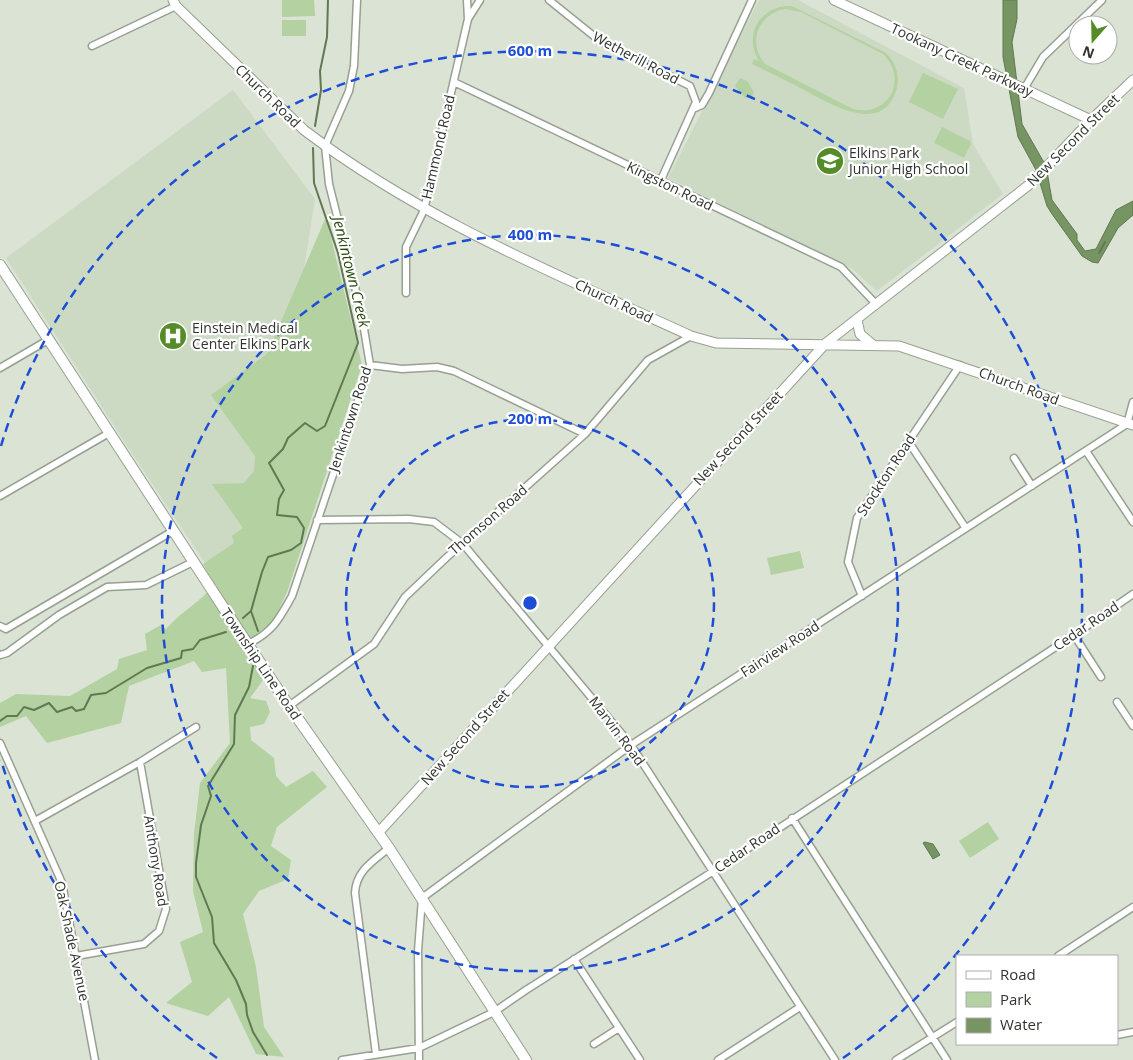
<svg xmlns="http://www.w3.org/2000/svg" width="1133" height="1060" viewBox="0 0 1133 1060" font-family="'Open Sans',sans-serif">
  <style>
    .built { fill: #ccdac4 }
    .green { fill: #b3d1a1; fill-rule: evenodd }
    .water { fill: #769563; stroke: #617853 }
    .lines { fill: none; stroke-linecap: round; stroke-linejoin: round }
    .stream { stroke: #617853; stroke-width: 2 }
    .street-casing { stroke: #97a092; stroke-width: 9 }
    .secondary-casing { stroke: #97a092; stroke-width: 11 }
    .primary-casing { stroke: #97a092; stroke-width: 12 }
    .street { stroke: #fff; stroke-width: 6 }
    .secondary { stroke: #fff; stroke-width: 9 }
    .primary { stroke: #fff; stroke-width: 10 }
    .ring { fill: none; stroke: #1d4ed8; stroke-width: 2.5; stroke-dasharray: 9 6 }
    .labels { text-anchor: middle; stroke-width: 4.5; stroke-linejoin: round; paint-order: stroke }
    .street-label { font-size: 14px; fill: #30342e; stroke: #fff }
    .poi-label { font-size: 14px; fill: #30342e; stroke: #fff; text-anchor: start }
    .water-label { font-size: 15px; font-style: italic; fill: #294710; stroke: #fff }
    .centre { fill: #1d4ed8; stroke: #fff; stroke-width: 2.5 }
    .ring-label { font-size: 15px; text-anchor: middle; font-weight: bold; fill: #1d4ed8; stroke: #fff; stroke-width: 4.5; stroke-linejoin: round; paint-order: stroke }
  </style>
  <rect width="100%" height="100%" fill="#dae3d4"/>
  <path class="built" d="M 759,0 L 798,0 L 964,88 L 973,144 L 1003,194 L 877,291 L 851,268 L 668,178 Z
    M 233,90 L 315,199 L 301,288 L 244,540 L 215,578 L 133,455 L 6,258 Z"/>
  <path class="green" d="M 282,0 L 314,0 L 315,16 L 282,17 Z
    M 792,6 L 886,53 C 896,63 901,77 896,91 C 881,136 829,103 804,90 C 787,81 769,72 752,64 L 754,59 L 759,61 C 742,34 762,4 792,6 ZM 785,9 L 801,12 L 883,54 C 909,79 888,118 853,109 L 765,64 C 747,43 758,14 785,9 Z
    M 282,20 L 306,20 L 306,36 L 282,36 Z
    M 923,73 L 958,89 L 943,119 L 909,102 Z
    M 740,78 L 747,81 L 754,92 L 752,96 L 745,98 L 735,86 Z
    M 942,127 L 970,141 L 971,144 L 964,158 L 934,143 Z
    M 326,217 L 362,365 L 287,592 L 274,620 L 254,637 L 263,680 L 250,698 L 266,701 L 270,712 L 264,724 L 250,727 L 251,740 L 274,758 L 276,776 L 286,787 L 313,771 L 327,787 L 277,827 L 271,846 L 291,860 L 288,879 L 259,891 L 243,914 L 256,967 L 264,1027 L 284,1057 L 256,1054 L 229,997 L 208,1016 L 166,1003 L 192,982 L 180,942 L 203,932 L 193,891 L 194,834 L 200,783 L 230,743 L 226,668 L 202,672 L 194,661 L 129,686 L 121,723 L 47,743 L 26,716 L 0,727 L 0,703 L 16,694 L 70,696 L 117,669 L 119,659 L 147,650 L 145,634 L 161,625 L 166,629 C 181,612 200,602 214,585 L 203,564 L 234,543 L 232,536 L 243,528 L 212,484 L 244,483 L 254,471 L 255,456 L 211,395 L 267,354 Z
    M 800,551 L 804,568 L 771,575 L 767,558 Z
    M 988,822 L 999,839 L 970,858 L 959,841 Z"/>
  <path class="water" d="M 1003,0 L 1017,0 L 1017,19 L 1012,42 L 1022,124 L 1046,166 L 1052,200 L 1077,234 L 1077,240 L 1085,251 L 1096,249 L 1116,210 L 1133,201 L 1133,215 L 1118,228 L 1098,263 L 1092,262 L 1082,256 L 1052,214 L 1047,206 L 1036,170 L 1018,137 L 1003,57 Z
    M 925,842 L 933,844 L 940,855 L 933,859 L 923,843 Z"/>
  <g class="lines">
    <path class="stream" d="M 315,126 L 321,90 L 320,71 L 327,37 L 328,0
      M 1099,253 L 1105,242
      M 243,618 L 251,611
      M 258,631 L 251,611 L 262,572 L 268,557 L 291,550 L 301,543 L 304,528 L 297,517 L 277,515 L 279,499 L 284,490 L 269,463 L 283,449 L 288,438 L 305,423 L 317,431 L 325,426 L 358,343 L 338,253 L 314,183 L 313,148
      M 253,666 L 249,687 L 235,715 L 234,744 L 208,786 L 211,796 L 201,825 L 196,863 L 196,877 L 212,917 L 214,943 L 236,980 L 246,1004 L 247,1015 L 253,1032 L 267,1055
      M 0,721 L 7,716 L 17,716 L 24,707 L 34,710 L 49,703 L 57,712 L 72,707 L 76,711 L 84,709 L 91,695 L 106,693 L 147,668 L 181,658 L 182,651 L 193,649 L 200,640 L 226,632"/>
    <defs>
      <path id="street" d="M 549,0 L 600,41 L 690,86 L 696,102 L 660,182
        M 468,19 L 480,0
        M 92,46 L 176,6
        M 454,82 L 841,267 L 876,304
        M 1024,89 L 1043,57 L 1102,0
        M 693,109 L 702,105 L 709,93 L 752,0
        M 406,293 L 406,247 L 424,210 L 468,19 L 467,0
        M 370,365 L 402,369 L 437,367 L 454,371 L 585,434
        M 0,368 L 48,340
        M 908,441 L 965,527
        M 1086,451 L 1133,522
        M 1014,458 L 1032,486
        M 0,496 L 109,433
        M 317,520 L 409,519 L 434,522 L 463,544 L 631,745 L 835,1060
        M 862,596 L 848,562 L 857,518 L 960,365
        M 0,626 L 6,629 L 173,531
        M 1074,635 L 1101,677
        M 248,644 C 273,632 279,619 292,596 L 370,365 L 361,311 L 329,184 L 325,146 L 349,91 L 354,66 L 357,0
        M 0,655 L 7,653 L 59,615 L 107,587 L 146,585 L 193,562
        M 1117,702 L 1133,726
        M 289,706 L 374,644 L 405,597 L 446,558 L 585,434 L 648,360 L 691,336
        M 0,743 L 62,883 L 95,1060
        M 792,818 L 947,1060
        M 35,821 L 140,762 L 196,727
        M 76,956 L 144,944 L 159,931 L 166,909 L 140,762
        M 1058,956 L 1133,907
        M 574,959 L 640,1060
        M 1117,1035 L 1133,1032
        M 594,1044 L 619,1028
        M 376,1054 L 355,893 C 356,871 373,861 389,848
        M 342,1060 L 419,1048 L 494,1012 L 526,990 L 712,872 L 1074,635 L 1133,594
        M 419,1060 L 418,951 L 422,898 L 631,745 L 1127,424 L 1133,402
        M 718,1060 L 800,1007
        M 896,1060 L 957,1022"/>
      <path id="secondary" d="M 173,0 L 176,6 L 304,130 C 421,219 558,275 691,336 L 716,343 L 899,346 L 1133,425
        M 834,0 L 1091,120
        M 857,320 L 860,334 L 873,345
        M 378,833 L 826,343 L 1030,184 L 1091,120 L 1133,80"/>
      <path id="primary" d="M 0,265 L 225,610 L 289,706 L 389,848 L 526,1060"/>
    </defs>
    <use href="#street" class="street-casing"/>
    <use href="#secondary" class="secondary-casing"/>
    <use href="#primary" class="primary-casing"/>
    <use href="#street" class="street"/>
    <use href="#secondary" class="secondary"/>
    <use href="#primary" class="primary"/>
  </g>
  <g class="ring">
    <circle cx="530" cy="603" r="184"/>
    <circle cx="530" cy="603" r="368"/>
    <path d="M217 1058A552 552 0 0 1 1 760M1 446A552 552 0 1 1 843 1058"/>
  </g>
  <defs>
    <symbol id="school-disc" viewBox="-11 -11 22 22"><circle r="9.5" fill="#558c27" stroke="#fff"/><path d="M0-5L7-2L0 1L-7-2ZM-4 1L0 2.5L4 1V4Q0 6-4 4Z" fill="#fff"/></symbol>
    <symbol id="hospital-disc" viewBox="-11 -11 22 22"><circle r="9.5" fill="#558c27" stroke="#fff"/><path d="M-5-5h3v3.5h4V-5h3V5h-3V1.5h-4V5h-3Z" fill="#fff"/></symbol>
  </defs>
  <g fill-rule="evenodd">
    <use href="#school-disc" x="814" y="145" width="32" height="32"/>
    <use href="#hospital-disc" x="157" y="320" width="32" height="32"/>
  </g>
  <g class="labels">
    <g class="street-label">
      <text transform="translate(636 58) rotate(28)" y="5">Wetherill Road</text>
      <text transform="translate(962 60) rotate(25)" y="5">Tookany Creek Parkway</text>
      <text transform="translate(268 96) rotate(44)" y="5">Church Road</text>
      <text transform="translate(1073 140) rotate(-45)" y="5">New Second Street</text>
      <text transform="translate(438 147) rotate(-77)" y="5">Hammond Road</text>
      <text transform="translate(670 186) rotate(26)" y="5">Kingston Road</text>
      <text transform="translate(614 301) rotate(25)" y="5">Church Road</text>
      <text transform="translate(1019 386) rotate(20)" y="5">Church Road</text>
      <text transform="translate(350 419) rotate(-72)" y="5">Jenkintown Road</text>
      <text transform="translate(738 438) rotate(-47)" y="5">New Second Street</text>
      <text transform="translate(886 475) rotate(-57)" y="5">Stockton Road</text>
      <text transform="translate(488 520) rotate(-41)" y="5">Thomson Road</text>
      <text transform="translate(1086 626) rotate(-34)" y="5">Cedar Road</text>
      <text transform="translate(780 649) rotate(-33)" y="5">Fairview Road</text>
      <text transform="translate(261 664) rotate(56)" y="5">Township Line Road</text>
      <text transform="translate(617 731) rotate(53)" y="5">Marvin Road</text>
      <text transform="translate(465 737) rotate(-48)" y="5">New Second Street</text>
      <text transform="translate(747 848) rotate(-34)" y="5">Cedar Road</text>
      <text transform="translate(156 861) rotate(81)" y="5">Anthony Road</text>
      <text transform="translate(72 941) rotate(78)" y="5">Oak Shade Avenue</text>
    </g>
    <g class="poi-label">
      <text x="849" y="158">Elkins Park<tspan x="849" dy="16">Junior High School</tspan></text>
      <text x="192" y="333">Einstein Medical<tspan x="192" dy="16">Center Elkins Park</tspan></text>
    </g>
    <g class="water-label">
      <text transform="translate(351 272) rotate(76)" y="5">Jenkintown Creek</text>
    </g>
  </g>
  <circle cx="530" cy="603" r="8" class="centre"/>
  <g class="ring-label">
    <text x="530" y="56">600 m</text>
    <text x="530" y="240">400 m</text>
    <text x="530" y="424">200 m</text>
  </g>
  <rect x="956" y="955" width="162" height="90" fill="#ffffff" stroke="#acaeab"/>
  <rect x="966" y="971" width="25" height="8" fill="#ffffff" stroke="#acaeab"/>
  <text x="1000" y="980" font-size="15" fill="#30342e">Road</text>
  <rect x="966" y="992" width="25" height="15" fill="#b3d1a1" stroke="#acaeab"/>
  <text x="1000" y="1005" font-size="15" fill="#30342e">Park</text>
  <rect x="966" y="1018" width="25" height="15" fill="#769563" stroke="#acaeab"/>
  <text x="1000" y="1030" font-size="15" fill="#30342e">Water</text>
  <g transform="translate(1093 40) rotate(200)"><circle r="24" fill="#ffffff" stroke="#acaeab"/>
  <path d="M0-4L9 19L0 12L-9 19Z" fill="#558c27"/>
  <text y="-8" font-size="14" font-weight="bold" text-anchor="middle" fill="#30342e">N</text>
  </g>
</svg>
